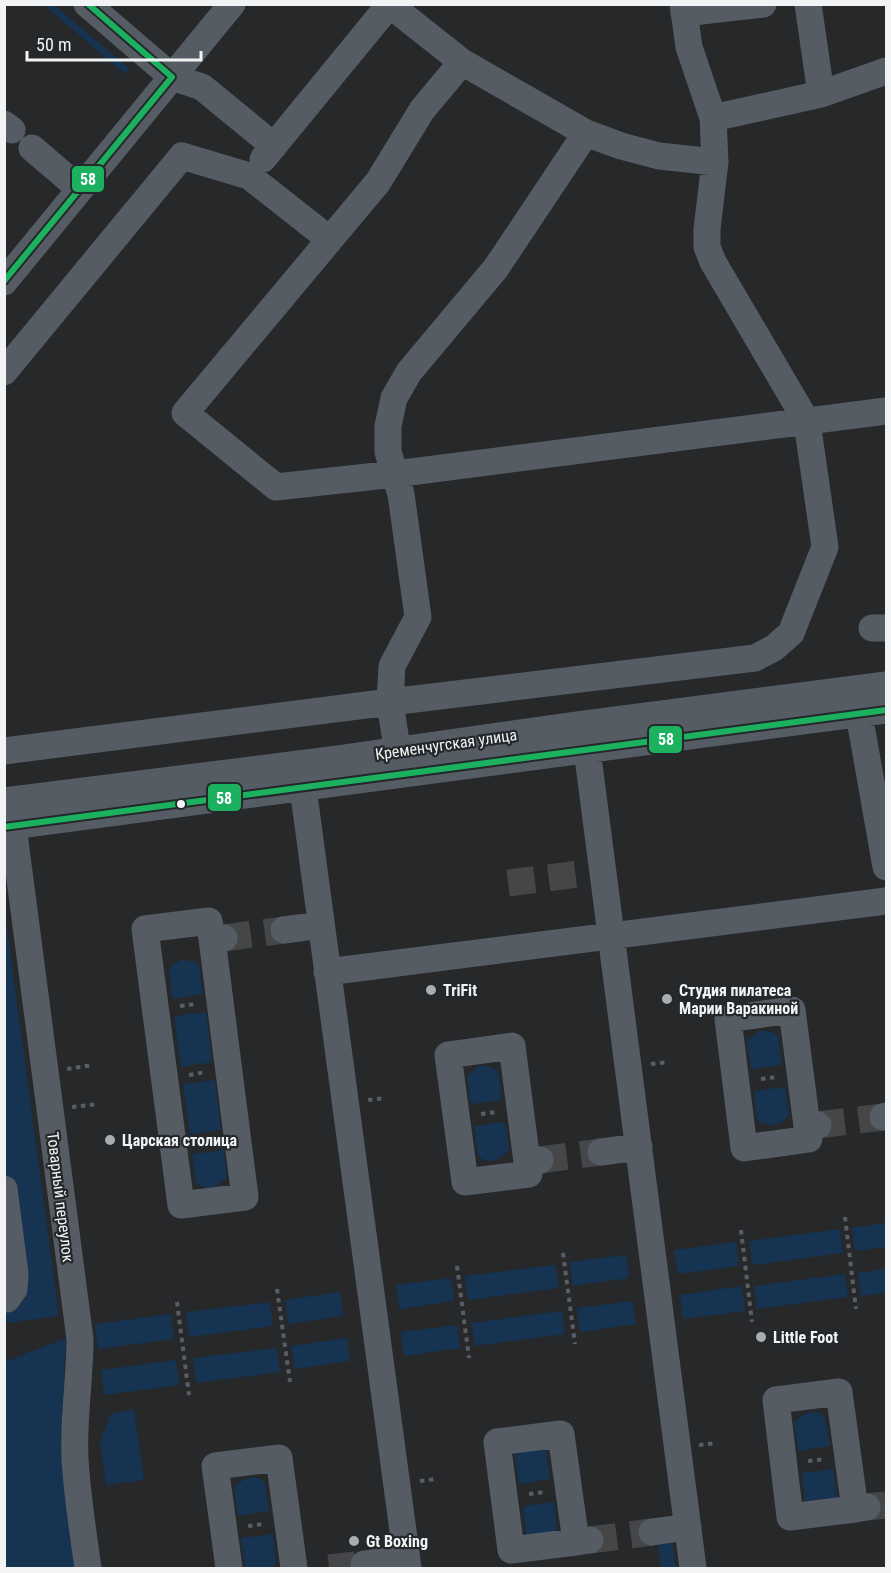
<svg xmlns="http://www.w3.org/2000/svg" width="891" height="1573" viewBox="0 0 891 1573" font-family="'Roboto Condensed',sans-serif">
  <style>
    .green { fill: #163351 }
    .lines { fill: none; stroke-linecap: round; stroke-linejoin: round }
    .minor-tunnel { stroke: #444648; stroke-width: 27; stroke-dasharray: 27 14; stroke-linecap: butt }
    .path { stroke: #5a5e64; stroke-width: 4; stroke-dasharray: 4.5 4.5; stroke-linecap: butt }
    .minor { stroke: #555c64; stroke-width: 27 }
    .bus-1-casing { stroke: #25282b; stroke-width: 10 }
    .bus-1 { stroke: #1bb15f; stroke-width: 6 }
    .bus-dot { fill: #f1f3f5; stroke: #25282b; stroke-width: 2 }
    .poi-dot { fill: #aaacae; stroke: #25282b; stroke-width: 2 }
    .labels { text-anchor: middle; stroke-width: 4.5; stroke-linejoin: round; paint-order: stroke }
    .street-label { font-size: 16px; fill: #f1f3f5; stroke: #25282b }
    .poi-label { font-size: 16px; font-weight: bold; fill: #f1f3f5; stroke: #25282b; text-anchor: start }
    .line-badge { stroke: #25282b; stroke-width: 2 }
    .badge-label { font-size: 16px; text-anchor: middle; font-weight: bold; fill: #fff }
  </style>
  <rect width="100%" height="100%" fill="#26282a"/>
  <path class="green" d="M 44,5 L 54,5 L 129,68 L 125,74 Z
    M 4,906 L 59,1316 L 5,1323 L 4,1323 Z
    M 181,960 L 192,961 L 199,965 L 203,994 L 172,999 L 169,970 L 173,965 Z
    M 206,1012 L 212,1062 L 181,1067 L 174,1016 Z
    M 761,1030 L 772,1032 L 778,1036 L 782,1065 L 751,1069 L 747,1040 Z
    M 480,1065 L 491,1067 L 498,1071 L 502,1100 L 471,1104 L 467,1076 Z
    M 215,1080 L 221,1130 L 190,1134 L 183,1084 Z
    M 785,1087 L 789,1116 C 779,1126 769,1128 757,1120 L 754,1091 Z
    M 505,1122 L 509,1151 L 495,1161 L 484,1160 L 478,1156 L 474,1126 Z
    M 224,1150 L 227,1178 L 213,1188 L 202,1187 L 196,1183 L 192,1154 Z
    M 886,1223 L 886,1247 L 855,1251 L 852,1228 Z
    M 840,1229 L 843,1253 L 752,1265 L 749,1241 Z
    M 736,1242 L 739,1266 L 678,1274 L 674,1250 Z
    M 626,1255 L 629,1278 L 573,1286 L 570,1262 Z
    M 555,1265 L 559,1288 L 468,1300 L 465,1276 Z
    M 886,1269 L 886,1293 L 861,1296 L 858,1273 Z
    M 845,1274 L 848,1297 L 757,1309 L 754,1286 Z
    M 451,1278 L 454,1301 L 399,1309 L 396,1285 Z
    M 742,1286 L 745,1311 L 683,1319 L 680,1295 Z
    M 340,1292 L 343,1316 L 288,1324 L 285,1300 Z
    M 632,1301 L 636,1324 L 580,1332 L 577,1308 Z
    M 270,1302 L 273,1326 L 189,1337 L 186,1312 Z
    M 562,1311 L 565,1334 L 475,1346 L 471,1323 Z
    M 171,1314 L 174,1339 L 98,1349 L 95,1324 Z
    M 457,1325 L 460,1348 L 404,1356 L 401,1332 Z
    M 66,1338 L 61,1445 L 75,1568 L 5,1568 L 5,1362 Z
    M 347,1338 L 350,1361 L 295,1369 L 291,1346 Z
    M 277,1348 L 280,1372 L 196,1383 L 193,1358 Z
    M 176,1360 L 180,1385 L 104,1395 L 101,1370 Z
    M 134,1410 L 144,1480 L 106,1485 L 100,1442 L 111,1413 Z
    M 808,1412 L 819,1413 L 825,1417 L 830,1446 L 798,1451 L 794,1422 Z
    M 540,1446 L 546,1450 L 550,1479 L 519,1484 L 515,1455 L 520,1450 Z
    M 833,1469 L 837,1497 L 832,1503 L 805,1502 L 802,1473 Z
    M 248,1477 L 259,1478 L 265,1483 L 269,1511 L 238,1516 L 234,1487 Z
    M 554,1502 L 557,1530 L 552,1536 L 526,1535 L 523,1506 Z
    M 273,1534 L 276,1563 L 271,1568 L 245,1567 L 241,1538 Z
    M 672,1539 L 676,1568 L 661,1568 L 658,1541 Z"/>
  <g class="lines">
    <path class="minor-tunnel" d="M 508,883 L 579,874
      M 224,938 L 284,930
      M 818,1125 L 883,1117
      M 540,1160 L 601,1152
      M 867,1507 L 886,1505
      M 590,1540 L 652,1532
      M 329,1568 L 364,1564"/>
    <path class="path" d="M 180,1006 L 196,1004
      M 651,1064 L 668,1062
      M 67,1069 L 93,1065
      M 189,1075 L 205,1072
      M 761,1079 L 777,1077
      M 368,1100 L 385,1098
      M 72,1107 L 98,1104
      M 481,1114 L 497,1112
      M 198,1143 L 214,1141
      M 845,1217 L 856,1309
      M 741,1230 L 752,1322
      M 563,1253 L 575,1344
      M 457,1266 L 469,1358
      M 277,1289 L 290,1382
      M 177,1302 L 189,1395
      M 699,1445 L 717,1443
      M 808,1461 L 825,1459
      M 420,1481 L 436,1479
      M 529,1494 L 545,1492
      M 248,1526 L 264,1524"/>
    <path class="minor" d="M 87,4 L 172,77 L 202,87 L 274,146
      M 808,4 L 821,94
      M 390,5 L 462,62 L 586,133 L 621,146 L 659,156 L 715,162
      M 684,13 L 763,4
      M 462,62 L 422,110 L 378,182 L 185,413 L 276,487 L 395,474 L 886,411
      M 713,118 L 821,94 L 886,71
      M 4,124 L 12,130
      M 32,148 L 80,189
      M 263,159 L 390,4
      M 4,282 L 232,4
      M 4,372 L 182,156 L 249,176 L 329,239
      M 872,628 L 886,628
      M 856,697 L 886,867
      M 585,734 L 693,1568
      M 4,751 L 390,702 L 755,658 L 774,648 L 791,633 L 825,547 L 807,422 L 713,262 L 707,247 L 707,229 L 715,162 L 713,118 L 689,47 L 683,4
      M 400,768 L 390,702 L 392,666 L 418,617 L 401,494 L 388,452 L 388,426 L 394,398 L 409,372 L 496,268 L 586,133
      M 301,773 L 408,1568
      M 4,801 L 338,759 L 583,724 L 886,685
      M 13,826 L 80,1339 C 80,1379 73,1418 75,1458 C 77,1495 83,1532 88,1568
      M 4,827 L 886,710
      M 284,930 L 321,925
      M 212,939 L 209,921 L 145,929 L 181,1205 L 245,1197 L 212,939 L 224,938
      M 327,972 L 886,901
      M 883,1117 L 886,1116
      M 807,1126 L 809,1139 L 744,1148 L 728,1019 L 792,1010 L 807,1126 L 818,1125
      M 601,1152 L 639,1147
      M 527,1162 L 529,1174 L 465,1182 L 448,1055 L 512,1046 L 527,1162 L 540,1160
      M 4,1189 L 15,1274 L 14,1289 L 7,1299 L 4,1299
      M 855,1509 L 790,1517 L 776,1400 L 839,1392 L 855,1509 L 867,1507
      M 652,1532 L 688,1527
      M 576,1542 L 511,1550 L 497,1442 L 561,1434 L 576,1542 L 590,1540
      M 364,1564 L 406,1558
      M 229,1568 L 215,1466 L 279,1458 L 294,1568"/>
    <defs>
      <path id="bus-1" d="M 88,4 L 172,77
        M 4,281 L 172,77
        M 4,827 L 886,710"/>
    </defs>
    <use href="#bus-1" class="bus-1-casing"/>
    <use href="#bus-1" class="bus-1"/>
  </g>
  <circle class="bus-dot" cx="181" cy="804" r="5"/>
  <g class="poi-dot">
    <circle cx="431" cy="990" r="6"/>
    <circle cx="667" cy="999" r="6"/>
    <circle cx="110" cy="1140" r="6"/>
    <circle cx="761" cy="1337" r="6"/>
    <circle cx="354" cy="1541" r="6"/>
  </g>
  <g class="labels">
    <g class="street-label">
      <text transform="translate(446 744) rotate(-8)" y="6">Кременчугская улица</text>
      <text transform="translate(61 1197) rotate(83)" y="6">Товарный переулок</text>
    </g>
    <g class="poi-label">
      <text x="443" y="996">TriFit</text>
      <text x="679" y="996">Студия пилатеса<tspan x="679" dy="18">Марии Варакиной</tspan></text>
      <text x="122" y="1146">Царская столица</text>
      <text x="773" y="1343">Little Foot</text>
      <text x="366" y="1547">Gt Boxing</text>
    </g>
  </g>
  <g class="line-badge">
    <rect x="71" y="165" width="34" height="28" rx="6" fill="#1bb15f"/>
    <rect x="648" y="725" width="35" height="29" rx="6" fill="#1bb15f"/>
    <rect x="207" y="783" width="35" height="29" rx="6" fill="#1bb15f"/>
  </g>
  <g class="badge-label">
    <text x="88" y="185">58</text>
    <text x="666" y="745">58</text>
    <text x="224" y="804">58</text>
  </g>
  <rect width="891" height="1573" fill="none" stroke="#f1f3f5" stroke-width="12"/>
  <path d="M27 51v9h174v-9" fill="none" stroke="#f1f3f5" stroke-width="3"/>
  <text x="36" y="51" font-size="18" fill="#f1f3f5" stroke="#25282b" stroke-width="4.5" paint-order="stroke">50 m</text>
</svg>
